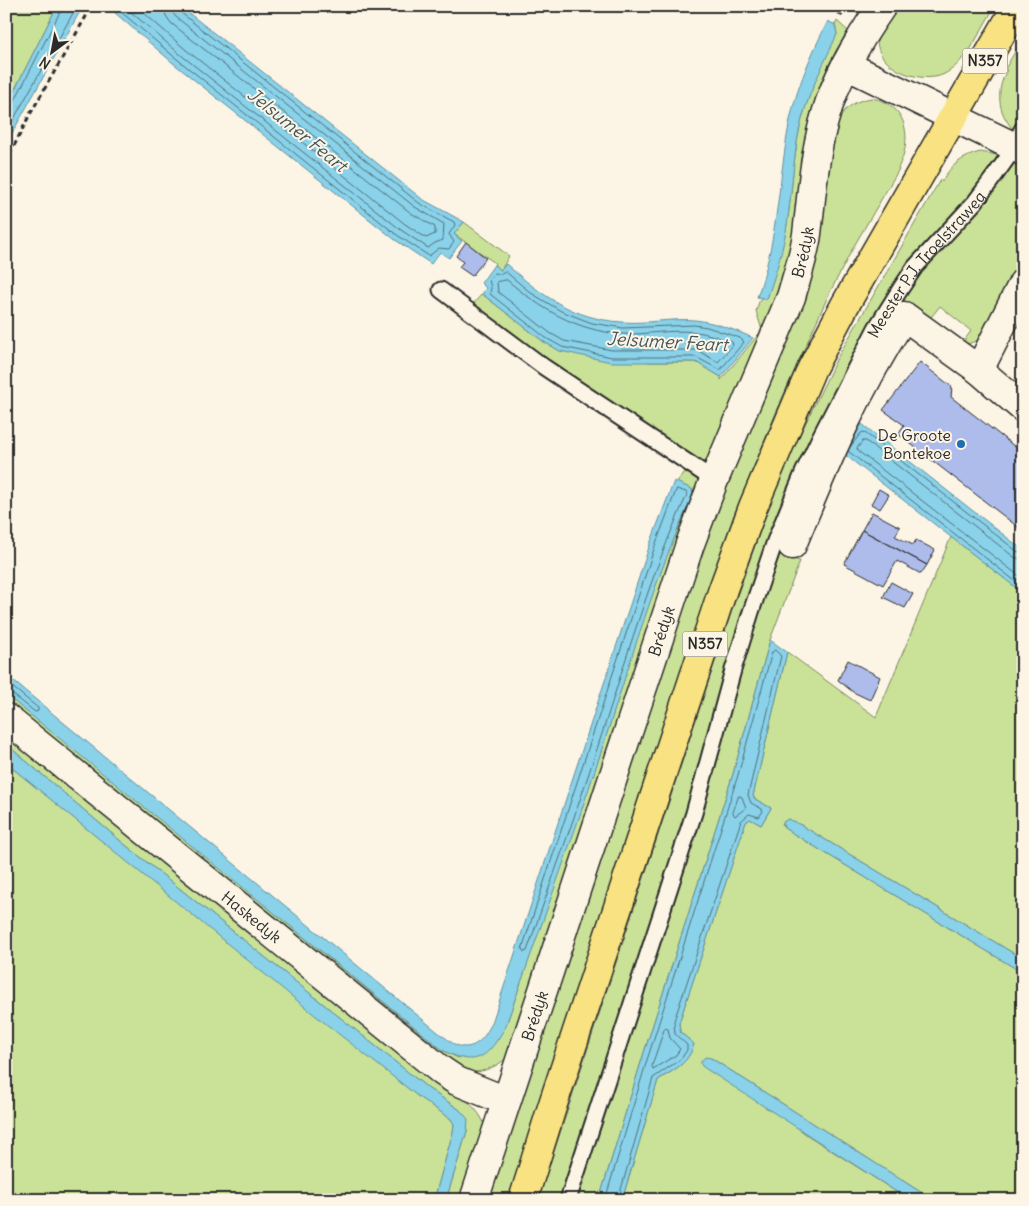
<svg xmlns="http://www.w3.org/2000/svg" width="1029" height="1206" viewBox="0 0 1029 1206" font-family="Delius,sans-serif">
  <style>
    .green { fill: #cae297; stroke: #7a8661 }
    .water { fill: #89d2ea; stroke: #638f9e }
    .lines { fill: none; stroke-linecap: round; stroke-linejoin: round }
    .shore { stroke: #516e77; stroke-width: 1 }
    .building { fill: #aebcec; stroke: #2b2b2b }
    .lane-casing { stroke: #2b2b2b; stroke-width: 19 }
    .street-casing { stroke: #2b2b2b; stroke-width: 31 }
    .primary-casing { stroke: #2b2b2b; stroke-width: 31 }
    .path { stroke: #2b2b2b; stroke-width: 3; stroke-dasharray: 5 4; stroke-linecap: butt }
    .lane { stroke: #fcf5e5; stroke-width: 15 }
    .street { stroke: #fcf5e5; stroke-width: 28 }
    .primary { stroke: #f8e281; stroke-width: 28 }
    .poi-dot { fill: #1f6fb2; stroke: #fcf5e5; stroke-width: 2 }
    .labels { text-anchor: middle; stroke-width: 4; stroke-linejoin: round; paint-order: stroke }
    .shield { fill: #fcf5e5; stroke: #6a6863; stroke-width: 1 }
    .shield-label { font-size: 15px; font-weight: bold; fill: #2b2b2b }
    .street-label { font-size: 16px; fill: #2b2b2b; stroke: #fcf5e5 }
    .poi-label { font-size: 16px; fill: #2b2b2b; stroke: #fcf5e5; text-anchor: end }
    .water-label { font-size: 18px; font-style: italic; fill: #42555b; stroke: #fcf5e5 }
  </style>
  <rect width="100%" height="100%" fill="#fcf5e5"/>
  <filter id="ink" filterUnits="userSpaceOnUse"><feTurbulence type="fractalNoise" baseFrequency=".02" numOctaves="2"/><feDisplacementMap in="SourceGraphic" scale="10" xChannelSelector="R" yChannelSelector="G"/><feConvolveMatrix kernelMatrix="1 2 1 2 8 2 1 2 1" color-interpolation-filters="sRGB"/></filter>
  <g filter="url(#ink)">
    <path class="green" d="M 6,6 L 57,6 L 6,107 Z
      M 847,6 L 871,6 L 860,15 L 846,8 Z
      M 897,6 L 995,6 L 970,50 L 969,49 C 962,60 954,70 942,75 C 917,85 867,64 879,31 C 882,22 891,14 897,6 Z
      M 837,21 L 848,31 L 850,38 L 795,252 L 710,459 L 704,462 L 691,454 L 690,455 L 546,359 L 473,304 L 482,294 L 544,342 L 560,351 L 650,362 L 696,362 L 721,377 L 721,380 L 762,330 L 756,311 L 760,299 L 767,298 C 776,269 786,240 789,209 C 793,179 794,148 802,119 C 810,89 824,61 837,34 L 835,25 Z
      M 1023,38 L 1023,113 L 1018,124 L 1016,124 L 1013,129 C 997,112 996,90 1007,70 L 1005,69 Z
      M 872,98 C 908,104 913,140 898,168 L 899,169 L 854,246 L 828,296 L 780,403 L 734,515 L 642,787 L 508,1200 L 485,1200 L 837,120 C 846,107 856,100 872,98 Z
      M 980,152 L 998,155 L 993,164 L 994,166 L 975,190 L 929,242 L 893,289 L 854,355 L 818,425 L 776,520 L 676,846 L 561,1200 L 538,1200 L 733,607 L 764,520 L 792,451 L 836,360 L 940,180 L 942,181 C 951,165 962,157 980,152 Z
      M 1015,162 L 1023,166 L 1023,264 L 985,338 L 967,344 L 963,342 L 971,331 L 940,306 L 928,321 L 904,304 L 905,302 L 902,300 L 920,273 L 976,212 Z
      M 464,222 L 509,256 L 501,270 L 494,265 L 495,263 L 454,234 Z
      M 684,471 L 698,479 L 701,490 L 507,1058 C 493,1069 479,1074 462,1072 L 6,710 L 6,695 L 104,773 L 424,1036 L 444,1051 L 458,1058 L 505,1028 L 601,752 L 644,616 L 676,531 L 693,495 L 692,489 L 677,483 Z
      M 951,537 L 1023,593 L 1023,959 L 801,825 L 788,819 L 782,824 L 784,828 L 1023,973 L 1023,1200 L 933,1200 L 711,1058 L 807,1135 L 909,1200 L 622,1200 L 658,1080 C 674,1070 688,1064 694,1044 L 680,1032 L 679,1023 L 746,822 L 750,819 L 761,825 L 771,808 L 755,799 L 753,796 L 787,652 L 876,717 Z
      M 778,554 L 800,561 L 770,640 L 733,774 L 642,1059 L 599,1200 L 575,1200 L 709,787 L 751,634 Z
      M 6,728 L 460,1094 C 468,1102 478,1110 483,1121 C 490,1134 470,1183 465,1200 L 446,1200 L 467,1131 L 467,1119 L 460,1110 L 429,1089 L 123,843 L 6,744 Z
      M 6,763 L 420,1098 L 451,1119 L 454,1124 L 453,1132 L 434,1200 L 6,1200 Z"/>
    <path class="water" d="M 57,6 L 83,6 L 6,144 L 6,107 Z
      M 107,6 L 180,6 L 422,199 L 464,222 L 454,234 L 462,241 L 449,258 L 440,252 L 431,264 L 394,239 L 173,63 Z
      M 828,21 L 835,25 L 837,34 C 825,62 810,89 802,119 C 794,149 793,179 789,210 C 786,240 777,270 767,299 L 757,297 C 776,246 778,190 787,136 C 793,96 809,58 828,21 Z
      M 506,264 C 541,295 573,319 622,322 C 646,324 671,318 695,320 C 715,322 735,330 753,338 L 721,377 L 696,362 L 611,362 L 560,351 L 544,342 L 482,294 L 486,288 L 481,283 L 494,265 L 501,270 Z
      M 862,424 L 1023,550 L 1023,593 L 840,451 Z
      M 674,481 L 692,489 L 693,495 C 654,579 630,664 601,752 C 571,845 537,936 505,1028 C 487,1057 478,1068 444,1051 L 6,695 L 6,675 L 439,1033 C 445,1037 450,1042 456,1045 C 475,1053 487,1035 493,1020 L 650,544 Z
      M 770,640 L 787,652 L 753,796 L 755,799 L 771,808 L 761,825 L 750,819 L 746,822 L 679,1023 L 680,1032 L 694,1044 C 688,1065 674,1069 658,1080 L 622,1200 L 599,1200 L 642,1059 L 733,774 Z
      M 6,744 L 123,843 L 429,1089 L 460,1110 L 468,1119 L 467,1131 L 446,1200 L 434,1200 L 453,1132 L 454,1124 L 451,1119 L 420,1098 L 316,1016 L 6,763 Z
      M 788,819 L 801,825 L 1023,959 L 1023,973 L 784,828 L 783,822 Z
      M 705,1057 L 711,1058 L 933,1200 L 909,1200 L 703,1067 L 700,1063 Z"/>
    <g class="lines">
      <path class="shore" d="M 114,6 L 177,59 L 397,235 L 429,256 L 439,248 L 449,249 L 454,242 L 449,234 L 455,225 L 454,222 L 419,203 L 180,12 L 178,6
        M 124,6 L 181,55 L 401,230 L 428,248 L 435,243 L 443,240 L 444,224 L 415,207 L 176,17 L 172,12 L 171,6
        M 136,6 L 185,49 L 405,224 L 426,238 L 435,234 L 435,227 L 411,213 L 171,23 L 166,16 L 164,6
        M 6,108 L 10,107 L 13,104 L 61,10 L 61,6
        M 6,133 L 77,6
        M 506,272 L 531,293 L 561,311 L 592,323 L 623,328 L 694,325 L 707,327 L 740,338 L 744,342 L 720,370 L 696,357 L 612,357 L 562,347 L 546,338 L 490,294 L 491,288 L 489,280 L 495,273 L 501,274 Z
        M 507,280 C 541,309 577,331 622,334 C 646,335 671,329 695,332 C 708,333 719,338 732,342 L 733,345 L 718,362 L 697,350 L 612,350 L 564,341 L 550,333 L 498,292 L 497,282 Z
        M 850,447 L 861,433 L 864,432 L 1018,552 L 1023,553
        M 848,451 L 1023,587
        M 677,489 L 686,492 L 687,495 C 649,577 625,664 597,749 C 575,817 550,884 527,951 L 524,952 L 522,949 L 655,546 Z
        M 1023,560 L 1014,557 L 866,441 L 863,441 L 857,448 L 858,451 L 1023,579
        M 6,682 L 38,708 L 38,711 L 35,712 L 11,693 L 6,692
        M 739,796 L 742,797 L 746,808 L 735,816 L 733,813 Z
        M 665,1028 L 668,1029 L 670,1038 L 680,1049 L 676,1055 L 653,1069 L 652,1066 Z
        M 605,1200 L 647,1060 L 738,775 L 772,652 L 775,650 L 781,656 L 748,795 L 751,803 L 762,809 L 763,811 L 759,817 L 749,814 L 741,821 L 674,1021 L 675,1034 L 687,1045 L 687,1050 L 681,1059 L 653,1078 L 618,1200"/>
    </g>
    <path class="building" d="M 466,242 L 486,258 L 472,276 L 459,267 L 463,262 L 456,256 Z
      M 920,362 L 952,387 L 951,397 L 1023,453 L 1023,531 L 898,434 L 904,425 L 883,410 Z
      M 879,489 L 889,495 L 880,509 L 871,504 Z
      M 872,512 L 900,527 L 895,536 L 913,545 L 916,540 L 935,550 L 927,565 L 862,530 Z
      M 862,530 L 927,565 L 921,574 L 897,561 L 883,585 L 844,564 Z
      M 891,582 L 913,594 L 905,608 L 883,597 Z
      M 848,660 L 880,677 L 870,700 L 853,692 L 838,680 Z"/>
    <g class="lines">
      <defs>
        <g id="lane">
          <path d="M 441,290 L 544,367 L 714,480"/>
          <path id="s1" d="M 568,1200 L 694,813 L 733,670 L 751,612 L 775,541 L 803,473 L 820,437 L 876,328 L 901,288 L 915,267 L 975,202 L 993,178 L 1008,157 L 1023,128"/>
        </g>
        <g id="street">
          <path d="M 846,65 L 1023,151"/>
          <path d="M 979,370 L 1023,283"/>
          <path d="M 792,545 C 824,466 857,388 904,316 L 979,370 L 1023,408"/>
          <path id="s2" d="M 6,718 L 442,1071 L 457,1081 L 506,1101"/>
          <path id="s3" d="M 474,1200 L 690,544 L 714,480 L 791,297 C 797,276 804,256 807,234 C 812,194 814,153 826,114 C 837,75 859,39 882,6"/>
        </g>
        <path id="primary" d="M 523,1200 L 552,1107 L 723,589 L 753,507 L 812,368 L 845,305 L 1017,6"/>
      </defs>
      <use href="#lane" class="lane-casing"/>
      <use href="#street" class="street-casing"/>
      <use href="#primary" class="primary-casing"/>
      <path class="path" d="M 831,8 L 843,16
        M 6,162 L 29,116 L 92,6"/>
      <use href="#lane" class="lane"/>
      <use href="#street" class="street"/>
      <use href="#primary" class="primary"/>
    </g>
  </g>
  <circle class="poi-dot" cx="961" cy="444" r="5"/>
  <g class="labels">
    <g class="shield">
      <rect x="962.5" y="48.5" width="45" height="25" rx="4"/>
      <rect x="682.5" y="631.5" width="45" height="25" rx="4"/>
    </g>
    <g class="shield-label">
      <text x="985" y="66">N357</text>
      <text x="705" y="649">N357</text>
    </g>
    <g class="street-label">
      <text dy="6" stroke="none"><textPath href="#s3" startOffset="1004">Brédyk</textPath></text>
      <text dy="6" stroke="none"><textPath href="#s1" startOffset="1008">Meester P.J. Troelstraweg</textPath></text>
      <text dy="6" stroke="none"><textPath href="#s3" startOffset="599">Brédyk</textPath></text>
      <text dy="6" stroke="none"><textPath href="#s2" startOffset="316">Haskedyk</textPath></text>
      <text dy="6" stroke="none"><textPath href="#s3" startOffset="194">Brédyk</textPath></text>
    </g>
    <g class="poi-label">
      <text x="951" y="441">De Groote<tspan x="951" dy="18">Bontekoe</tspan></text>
    </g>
    <g class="water-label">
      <text transform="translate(297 130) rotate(39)" y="6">Jelsumer Feart</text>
      <text transform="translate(667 342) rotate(3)" y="6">Jelsumer Feart</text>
    </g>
  </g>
  <rect width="1029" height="1206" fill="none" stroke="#fcf5e5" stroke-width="25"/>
  <rect x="12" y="12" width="1004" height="1181" fill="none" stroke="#2b2b2b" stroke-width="2" filter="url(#ink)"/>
  <g transform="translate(52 52) rotate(212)" stroke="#fcf5e5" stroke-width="4" paint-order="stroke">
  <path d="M0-4L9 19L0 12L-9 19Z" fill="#2b2b2b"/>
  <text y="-8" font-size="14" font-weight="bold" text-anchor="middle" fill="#2b2b2b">N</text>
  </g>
</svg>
